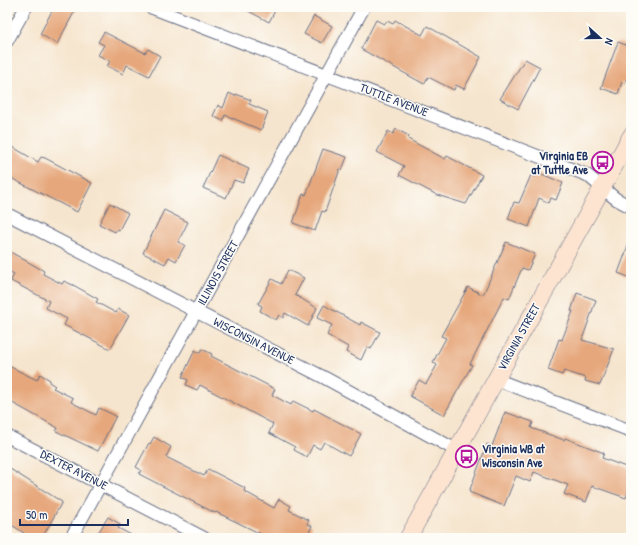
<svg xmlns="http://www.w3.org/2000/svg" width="638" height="545" viewBox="0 0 638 545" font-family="'Patrick Hand',sans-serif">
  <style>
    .building { fill: #e6a77b }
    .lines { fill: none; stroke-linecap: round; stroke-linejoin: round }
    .street-casing { stroke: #686f85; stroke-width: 14 }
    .secondary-casing { stroke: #686f85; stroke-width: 18 }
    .street { stroke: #fff; stroke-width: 12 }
    .secondary { stroke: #fde4d1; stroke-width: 17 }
    .labels { text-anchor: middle; stroke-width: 3; stroke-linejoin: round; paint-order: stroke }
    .street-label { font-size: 12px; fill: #1b2f5e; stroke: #fdfcf7 }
    .poi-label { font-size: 12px; font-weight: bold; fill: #1b2f5e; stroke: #fdfcf7; text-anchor: end }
  </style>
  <rect width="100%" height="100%" fill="#fdfcf7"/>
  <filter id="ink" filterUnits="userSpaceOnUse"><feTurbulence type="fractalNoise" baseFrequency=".025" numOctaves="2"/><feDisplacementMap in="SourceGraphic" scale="8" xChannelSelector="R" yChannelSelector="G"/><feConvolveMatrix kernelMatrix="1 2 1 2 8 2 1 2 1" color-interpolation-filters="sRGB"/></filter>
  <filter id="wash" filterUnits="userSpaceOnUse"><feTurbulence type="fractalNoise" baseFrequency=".012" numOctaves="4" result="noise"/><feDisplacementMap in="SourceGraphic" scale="16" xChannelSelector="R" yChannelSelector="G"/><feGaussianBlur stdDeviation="0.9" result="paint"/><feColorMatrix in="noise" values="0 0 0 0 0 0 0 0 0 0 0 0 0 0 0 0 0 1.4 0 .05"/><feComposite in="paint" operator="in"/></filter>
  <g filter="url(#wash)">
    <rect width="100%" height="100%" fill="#f6e5ce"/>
    <g id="blocks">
      <path class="building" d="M 54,7 L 77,7 L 57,44 L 40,34 Z
        M 241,7 L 277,7 L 269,22 Z
        M 314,16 L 332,26 L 322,43 L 304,34 Z
        M 376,20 L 384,24 L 387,21 L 393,24 L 395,20 L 422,35 L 427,26 L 481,57 L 464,89 L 456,85 L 454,90 L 428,77 L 424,84 L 361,49 Z
        M 104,32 L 145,53 L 148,49 L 160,56 L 149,76 L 127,65 L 123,74 L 107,66 L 110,61 L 98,55 L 104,45 L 98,42 Z
        M 618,42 L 631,47 L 631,68 L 625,83 L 622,82 L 618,94 L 601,88 Z
        M 525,59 L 540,67 L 518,109 L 500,99 Z
        M 229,93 L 235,96 L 236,94 L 251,100 L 249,104 L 268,112 L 261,130 L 225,115 L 223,121 L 213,116 L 218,105 L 223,108 Z
        M 396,129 L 409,136 L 408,139 L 445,159 L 447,156 L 482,175 L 466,204 L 437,195 L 399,175 L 404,166 L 377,152 L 388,131 L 393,134 Z
        M 11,146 L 38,162 L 41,157 L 45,158 L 92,183 L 77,212 L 7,176 L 7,153 Z
        M 323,149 L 347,157 L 342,170 L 340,169 L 325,212 L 322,211 L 315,231 L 293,223 L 303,194 L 306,195 Z
        M 218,155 L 249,169 L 243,183 L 234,180 L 226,198 L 203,188 Z
        M 537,172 L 563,183 L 556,200 L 551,198 L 549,203 L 539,198 L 529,227 L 508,219 L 514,202 L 519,203 L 531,175 L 535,177 Z
        M 110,203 L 128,213 L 119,230 L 117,229 L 115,232 L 99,224 Z
        M 164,210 L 188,222 L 178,242 L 185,245 L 176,261 L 169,257 L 165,264 L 143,253 Z
        M 630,241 L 631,241 L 631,278 L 618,273 Z
        M 506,242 L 535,254 L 528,270 L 522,268 L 509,299 L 504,297 L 470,364 L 472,365 L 444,415 L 410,396 L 419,380 L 426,384 L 437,365 L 433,362 L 446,338 L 441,336 L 468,287 L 483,295 Z
        M 7,250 L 44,271 L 43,274 L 62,284 L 64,281 L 75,286 L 98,299 L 96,302 L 116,313 L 118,309 L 129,315 L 110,349 L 64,325 L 67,319 L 46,308 L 49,301 L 11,281 L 14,274 L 7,270 Z
        M 288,270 L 304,278 L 295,295 L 317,308 L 308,326 L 285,313 L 283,318 L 279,315 L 276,320 L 260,311 L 262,306 L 258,304 L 272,279 L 281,284 Z
        M 577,293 L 596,300 L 582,340 L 614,349 L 600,385 L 585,381 L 586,378 L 564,371 L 562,375 L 548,370 L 559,339 L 562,340 L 573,311 L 571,311 Z
        M 324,305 L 360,325 L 361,322 L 380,332 L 371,349 L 367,347 L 361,360 L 346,352 L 348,347 L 327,335 L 332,325 L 317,318 Z
        M 202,349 L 212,354 L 211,356 L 275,389 L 272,395 L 291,405 L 293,401 L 313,411 L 314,409 L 361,434 L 349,456 L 324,442 L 320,449 L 313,445 L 307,457 L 294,450 L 295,447 L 269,433 L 273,424 L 200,385 L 197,390 L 186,385 L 188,380 L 182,377 L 195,350 L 200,353 Z
        M 7,365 L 37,380 L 40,374 L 50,380 L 49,382 L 55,386 L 53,388 L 73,398 L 71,402 L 96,415 L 99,408 L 116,416 L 98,451 L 56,431 L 58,428 L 7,400 Z
        M 505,412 L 533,422 L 531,428 L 564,440 L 565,438 L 604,453 L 602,458 L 631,469 L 631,484 L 626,498 L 592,486 L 586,502 L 564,494 L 568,485 L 534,472 L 530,482 L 516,476 L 504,506 L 469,492 L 487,444 L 492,446 Z
        M 154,437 L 171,447 L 166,457 L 204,476 L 208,469 L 245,488 L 244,491 L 274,508 L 279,499 L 291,506 L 289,510 L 309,520 L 307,524 L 312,526 L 306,538 L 259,538 L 261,534 L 216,512 L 215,513 L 139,474 L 141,470 L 136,467 L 149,443 L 150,444 Z
        M 7,467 L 62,502 L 42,538 L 21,538 L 24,533 L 7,522 Z
        M 108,517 L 120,524 L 118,528 L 137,538 L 95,538 Z"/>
    </g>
  </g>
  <g filter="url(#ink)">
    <use href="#blocks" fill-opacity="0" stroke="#686f85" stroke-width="1"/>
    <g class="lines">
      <defs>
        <path id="street" d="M 150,7 L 587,175 L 616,199 L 631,207
          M 7,41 L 26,7
          M 7,214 L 325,378 L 456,450
          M 495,379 L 631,431
          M 7,436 L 204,538
          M 71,538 L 364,7"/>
        <path id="secondary" d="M 408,538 L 631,136"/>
      </defs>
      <use href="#street" class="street-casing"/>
      <use href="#secondary" class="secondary-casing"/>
      <use href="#street" class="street"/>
      <use href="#secondary" class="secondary"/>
    </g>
  </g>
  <defs>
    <symbol id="bus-ring" viewBox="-11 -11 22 22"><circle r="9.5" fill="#fdfcf7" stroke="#b5179e" stroke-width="1.5"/><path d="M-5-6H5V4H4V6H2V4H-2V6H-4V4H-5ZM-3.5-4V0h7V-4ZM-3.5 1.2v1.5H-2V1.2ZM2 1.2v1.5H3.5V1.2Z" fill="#b5179e"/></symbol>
  </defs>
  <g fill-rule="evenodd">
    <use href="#bus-ring" x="590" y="150" width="25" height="25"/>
    <use href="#bus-ring" x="454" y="444" width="25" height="25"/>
  </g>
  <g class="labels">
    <g class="street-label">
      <text transform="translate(394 100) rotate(21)" y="4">TUTTLE AVENUE</text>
      <text transform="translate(218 273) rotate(-61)" y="4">ILLINOIS STREET</text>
      <text transform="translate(519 337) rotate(-61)" y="4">VIRGINIA STREET</text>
      <text transform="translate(254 341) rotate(27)" y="4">WISCONSIN AVENUE</text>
      <text transform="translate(74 470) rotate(27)" y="4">DEXTER AVENUE</text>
    </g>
    <g class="poi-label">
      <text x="588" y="160">Virginia EB<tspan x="588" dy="14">at Tuttle Ave</tspan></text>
      <text x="482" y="453" text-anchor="start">Virginia WB at<tspan x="482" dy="14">Wisconsin Ave</tspan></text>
    </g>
  </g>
  <rect width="638" height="545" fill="none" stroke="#fdfcf7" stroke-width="24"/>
  <g transform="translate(600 38) rotate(111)" stroke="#fdfcf7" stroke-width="3" paint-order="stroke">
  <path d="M0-3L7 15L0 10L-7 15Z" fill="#1b2f5e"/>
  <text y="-6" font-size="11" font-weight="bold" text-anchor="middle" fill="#1b2f5e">N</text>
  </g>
  <path d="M20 519v6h108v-6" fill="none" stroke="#1b2f5e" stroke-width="2"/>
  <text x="26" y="519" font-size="12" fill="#1b2f5e" stroke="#fdfcf7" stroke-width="3" paint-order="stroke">50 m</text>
</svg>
